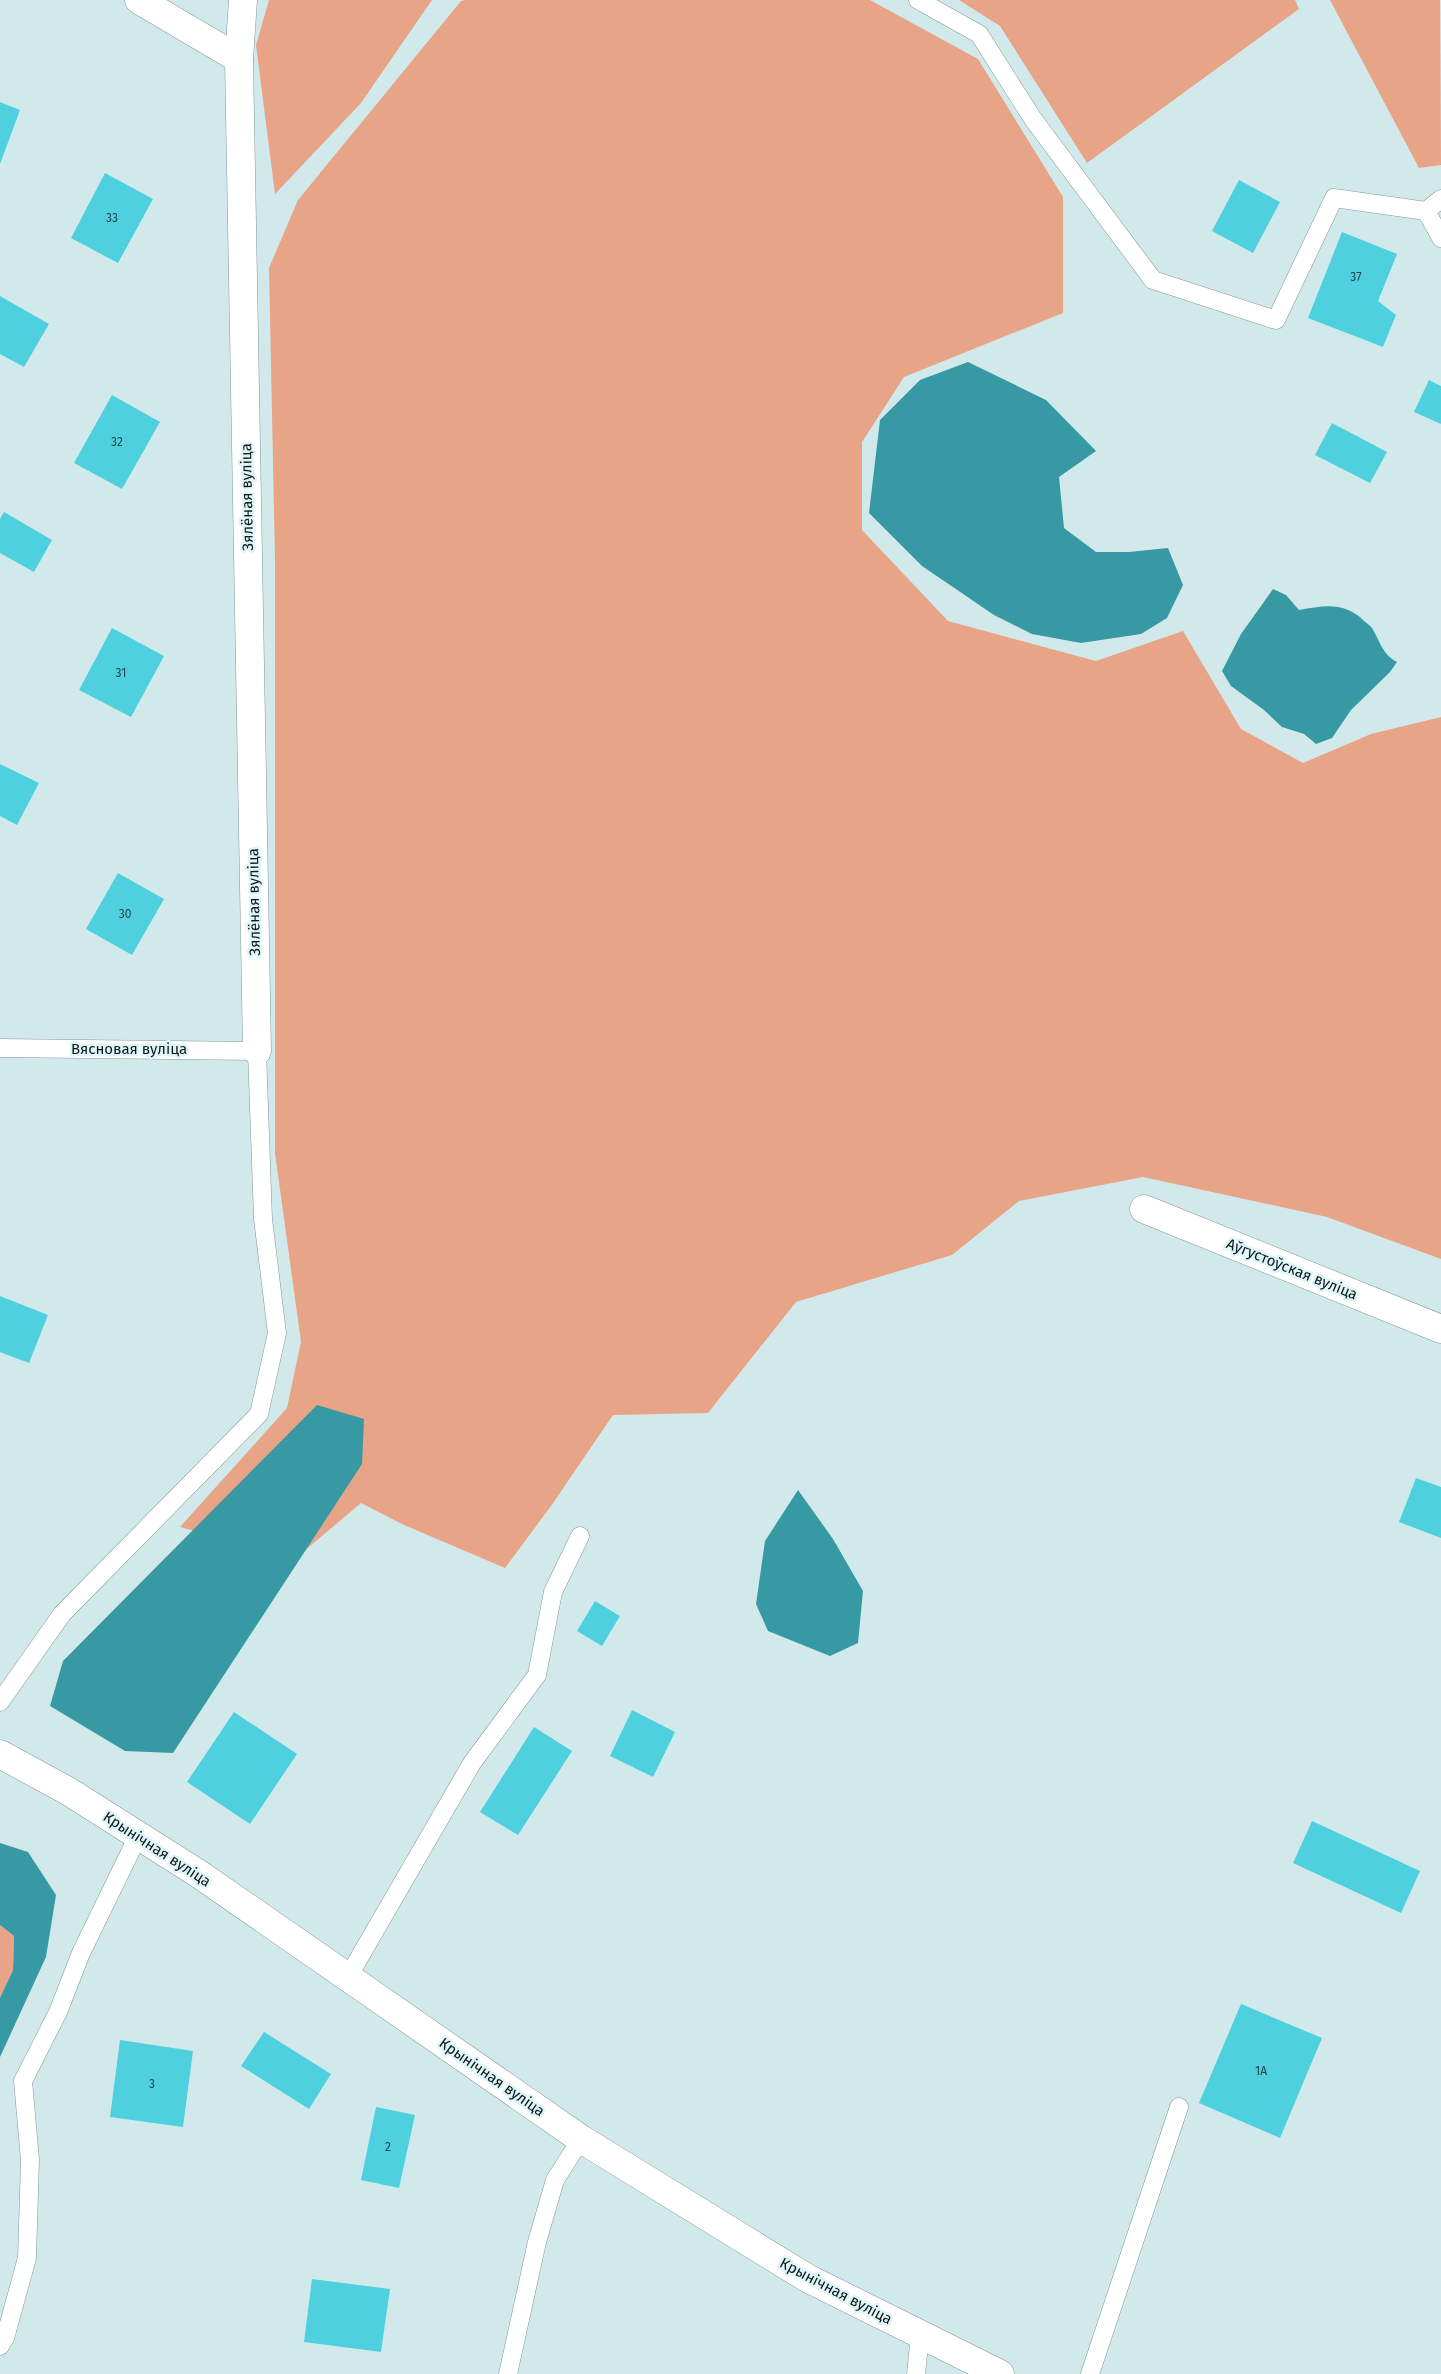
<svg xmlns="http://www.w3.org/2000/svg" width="1441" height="2374" viewBox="0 0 1441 2374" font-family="'Fira Sans',sans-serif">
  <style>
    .green { fill: #e7a486 }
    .water { fill: #3699a4 }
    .building { fill: #4ed0df }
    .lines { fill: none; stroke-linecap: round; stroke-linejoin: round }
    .lane-casing { stroke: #82989a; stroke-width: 19 }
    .street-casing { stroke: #82989a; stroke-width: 29 }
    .secondary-casing { stroke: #82989a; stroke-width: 29 }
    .lane { stroke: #fff; stroke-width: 18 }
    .street { stroke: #fff; stroke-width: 28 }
    .secondary { stroke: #fff; stroke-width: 28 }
    .labels { text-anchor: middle; stroke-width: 5; stroke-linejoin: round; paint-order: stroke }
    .number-label { font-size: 12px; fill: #1f464a }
    .street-label { font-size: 15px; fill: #0f1819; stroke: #dff6f9 }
  </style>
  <rect width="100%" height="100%" fill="#d2e9ec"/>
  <path class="green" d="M 269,0 L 432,0 L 361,103 L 275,194 L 256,45 Z
    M 466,0 L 870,0 L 978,59 L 1063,197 L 1063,313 L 904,377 L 862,442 L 862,530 L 948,621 L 1096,661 L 1183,631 L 1241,729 L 1303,763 L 1371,734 L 1441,717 L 1441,1259 L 1327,1217 L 1143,1177 L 1019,1201 L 952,1255 L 796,1302 L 708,1413 L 613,1415 L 551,1506 L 505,1568 L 404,1525 L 361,1503 L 271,1579 L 214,1536 L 180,1527 L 287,1408 L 301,1342 L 275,1153 L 275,560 L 269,268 L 298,200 L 461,1 Z
    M 959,0 L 1295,0 L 1299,9 L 1087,163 L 1000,26 Z
    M 1330,0 L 1440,0 L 1441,165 L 1419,168 Z
    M 0,1925 L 14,1936 L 13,1970 L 0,1998 Z"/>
  <path class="water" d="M 968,362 L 1046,400 L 1096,451 L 1059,477 L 1064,528 L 1096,552 L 1129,552 L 1168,548 L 1183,585 L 1167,618 L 1141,634 L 1081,643 L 1032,634 L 994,615 L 922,566 L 869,513 L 880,420 L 920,380 Z
    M 1273,589 L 1286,595 L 1299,610 C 1323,606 1340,602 1360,617 C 1363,621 1369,624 1372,628 C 1380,641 1382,654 1397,662 L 1390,672 L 1351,710 L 1332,738 L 1316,744 L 1304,734 L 1282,727 L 1264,710 L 1231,686 L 1222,671 L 1241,634 Z
    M 317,1405 L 364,1419 L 362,1464 L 173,1753 L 125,1751 L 50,1706 L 63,1661 Z
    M 798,1490 L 833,1539 L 863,1591 L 858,1643 L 830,1656 L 768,1631 L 756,1604 L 765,1541 Z
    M 0,1843 L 28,1852 L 56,1895 L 46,1957 L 0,2057 L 0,1998 L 13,1970 L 14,1936 L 0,1925 Z"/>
  <path class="building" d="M 0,102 L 20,110 L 0,164 Z
    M 105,173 L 153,199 L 118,263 L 71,238 Z
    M 1239,180 L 1280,202 L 1253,253 L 1212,231 Z
    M 1342,232 L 1397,254 L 1378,301 L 1396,315 L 1383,347 L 1308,318 Z
    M 0,296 L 49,324 L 24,367 L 0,354 Z
    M 1429,380 L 1441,386 L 1441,424 L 1414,412 Z
    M 112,395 L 160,422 L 122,489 L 74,463 Z
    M 1332,423 L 1387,452 L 1370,483 L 1315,455 Z
    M 4,512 L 52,540 L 34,572 L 0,553 L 0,519 Z
    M 112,628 L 164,656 L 131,717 L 79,690 Z
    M 0,764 L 39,783 L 17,825 L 0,816 Z
    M 118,873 L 164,899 L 132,955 L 86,929 Z
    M 0,1296 L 48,1315 L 29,1363 L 0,1352 Z
    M 1416,1478 L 1441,1487 L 1441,1538 L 1399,1522 Z
    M 595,1601 L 620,1616 L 602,1646 L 577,1631 Z
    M 632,1710 L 675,1732 L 653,1777 L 610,1756 Z
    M 234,1712 L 297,1754 L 250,1824 L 187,1782 Z
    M 534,1727 L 572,1751 L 518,1835 L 480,1812 Z
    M 1312,1821 L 1420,1871 L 1401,1913 L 1293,1863 Z
    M 1241,2004 L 1322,2038 L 1280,2138 L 1199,2103 Z
    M 264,2032 L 331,2074 L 309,2109 L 241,2066 Z
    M 120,2040 L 193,2051 L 183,2127 L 110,2117 Z
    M 376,2107 L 415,2115 L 399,2188 L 361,2180 Z
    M 312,2279 L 390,2289 L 381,2352 L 304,2342 Z"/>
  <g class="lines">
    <defs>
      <path id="lane" d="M 918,0 L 979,34 L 1033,119 L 1153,280 L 1276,320 L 1334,198 L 1426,211
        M 1441,199 L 1426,211 L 1441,238
        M 0,1048 L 257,1051 L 263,1219 L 277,1333 L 259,1414 L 62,1614 L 0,1702
        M 348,1977 L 472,1763 L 537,1675 L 553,1592 L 580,1536
        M 0,2346 L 5,2338 L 27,2258 L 30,2160 L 23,2081 L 58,2012 L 81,1953 L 138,1836
        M 508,2374 L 537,2242 L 555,2180 L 581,2139
        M 916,2374 L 920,2335
        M 1090,2374 L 1179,2107"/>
      <path id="street" d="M 239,59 L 257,1051
        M 1144,1209 L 1441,1329"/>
      <path id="secondary" d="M 139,0 L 239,59 L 243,0
        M 0,1754 L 68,1791 L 199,1874 L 581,2139 L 807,2278 L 1000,2374"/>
    </defs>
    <use href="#lane" class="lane-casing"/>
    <use href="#street" class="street-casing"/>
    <use href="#secondary" class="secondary-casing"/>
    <use href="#lane" class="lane"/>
    <use href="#street" class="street"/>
    <use href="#secondary" class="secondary"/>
  </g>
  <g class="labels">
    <g class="number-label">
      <text x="112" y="222">33</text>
      <text x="1356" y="281">37</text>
      <text x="117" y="446">32</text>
      <text x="121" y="677">31</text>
      <text x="125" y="918">30</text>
      <text x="1261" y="2075">1А</text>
      <text x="152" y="2088">3</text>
      <text x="388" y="2151">2</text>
    </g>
    <g class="street-label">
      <text transform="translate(247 497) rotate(-91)" y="5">Зялёная вуліца</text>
      <text transform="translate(254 902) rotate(-91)" y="5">Зялёная вуліца</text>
      <text x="129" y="1054">Вясновая вуліца</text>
      <text transform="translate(1292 1269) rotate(22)" y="5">Аўгустоўская вуліца</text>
      <text transform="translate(157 1849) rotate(33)" y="5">Крынічная вуліца</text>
      <text transform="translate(492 2077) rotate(35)" y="5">Крынічная вуліца</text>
      <text transform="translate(836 2291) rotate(28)" y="5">Крынічная вуліца</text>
    </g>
  </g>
</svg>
